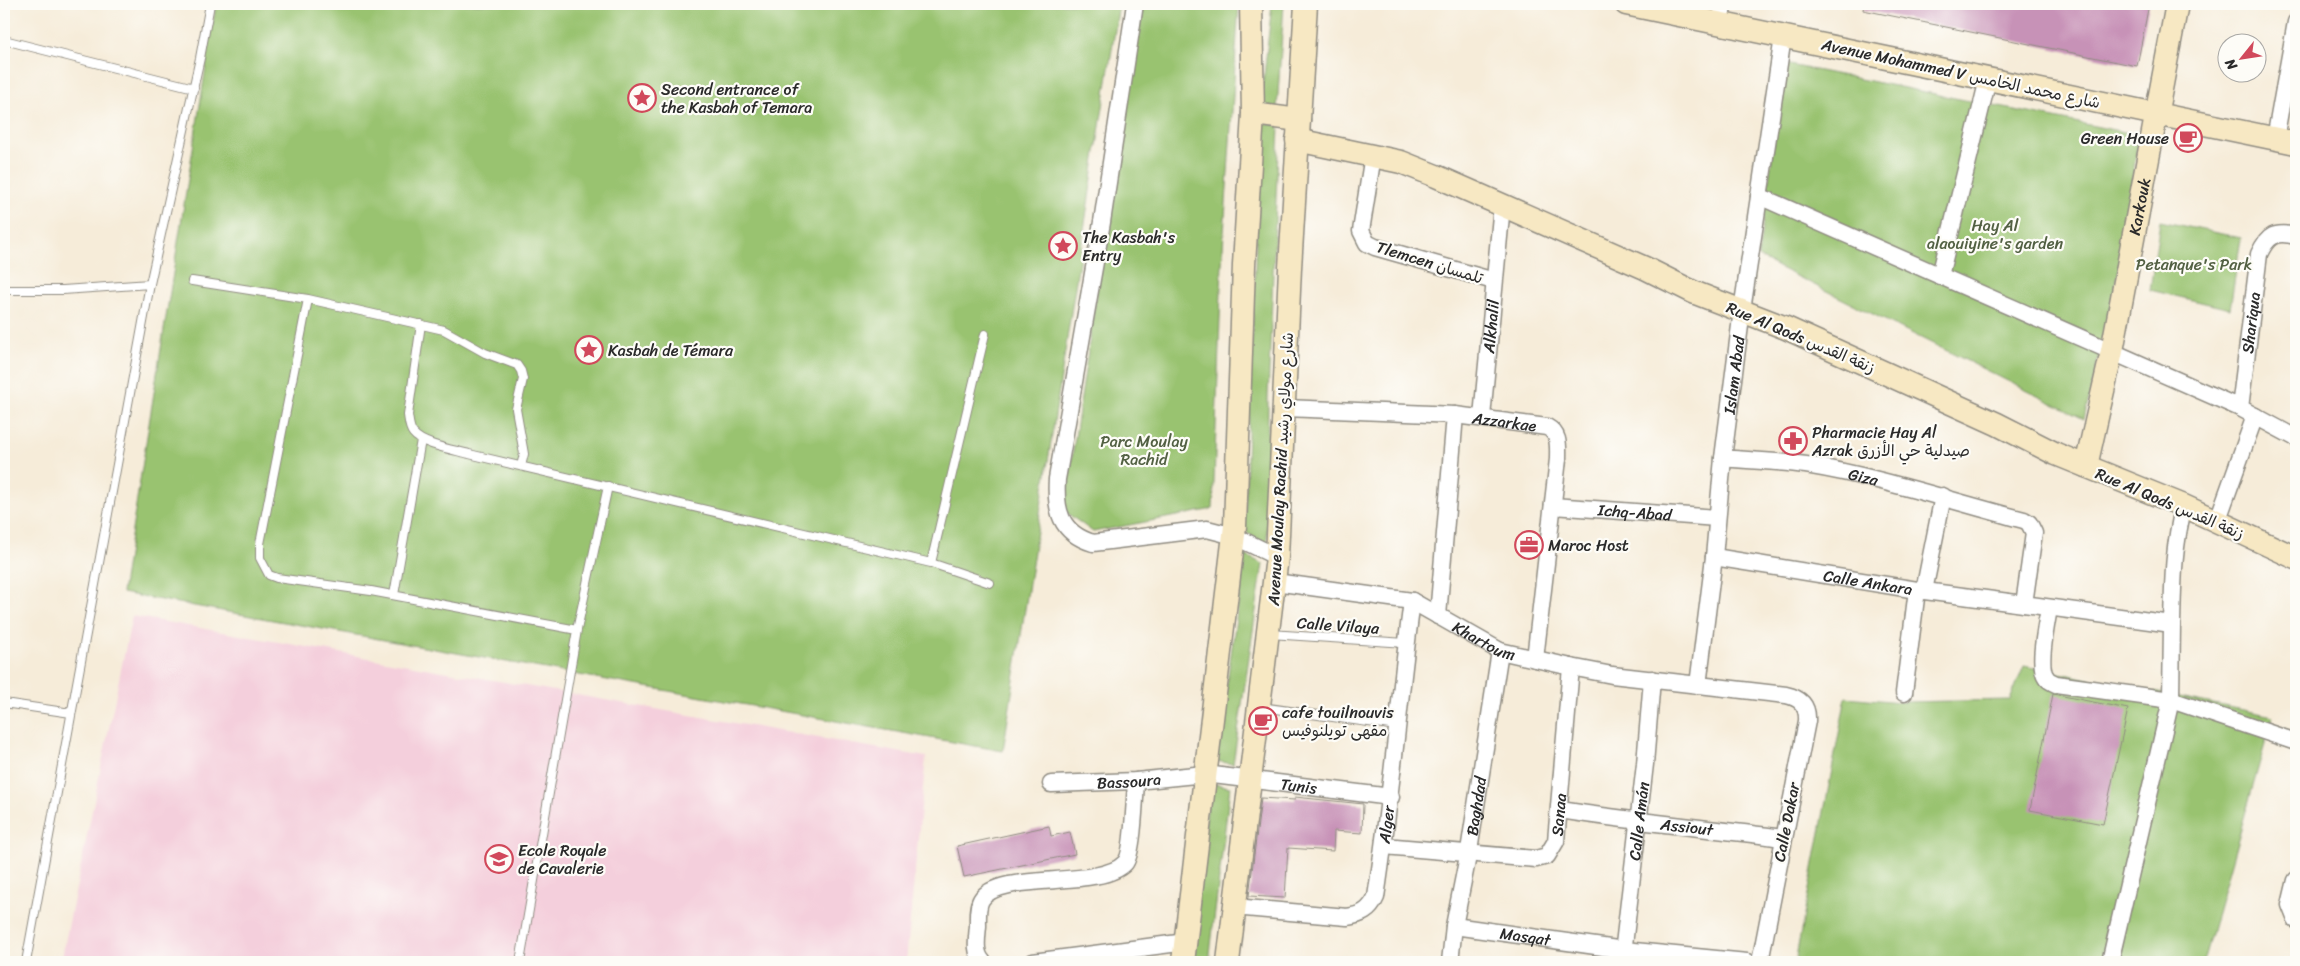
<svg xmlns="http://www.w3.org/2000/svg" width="2300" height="966" viewBox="0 0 2300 966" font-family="Sriracha,'Playpen Sans Arabic',sans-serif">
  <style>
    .built { fill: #f4cfdc }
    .green { fill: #99c370; stroke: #62774e }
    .building { fill: #c792b7 }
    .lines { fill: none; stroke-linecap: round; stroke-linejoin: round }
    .lane-casing { stroke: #908c82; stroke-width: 10 }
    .street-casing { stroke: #908c82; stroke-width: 19 }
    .secondary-casing { stroke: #908c82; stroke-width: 25 }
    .lane { stroke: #fff; stroke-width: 8 }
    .street { stroke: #fff; stroke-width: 16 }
    .secondary { stroke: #f7e8c3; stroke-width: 22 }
    .labels { text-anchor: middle; stroke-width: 4.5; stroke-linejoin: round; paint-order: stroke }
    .street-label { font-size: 16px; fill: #2b2b2b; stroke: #fdfcf7 }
    .poi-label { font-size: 16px; fill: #2b2b2b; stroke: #fdfcf7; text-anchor: start }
    .park-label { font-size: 16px; fill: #526043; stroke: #fdfcf7 }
  </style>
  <rect width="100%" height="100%" fill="#fdfcf7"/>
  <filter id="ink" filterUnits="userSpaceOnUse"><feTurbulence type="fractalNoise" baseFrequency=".02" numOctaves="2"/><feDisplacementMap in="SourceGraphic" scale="10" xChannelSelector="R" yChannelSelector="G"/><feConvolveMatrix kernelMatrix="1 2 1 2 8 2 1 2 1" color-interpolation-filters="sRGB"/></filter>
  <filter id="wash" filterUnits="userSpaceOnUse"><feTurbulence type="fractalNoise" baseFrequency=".0096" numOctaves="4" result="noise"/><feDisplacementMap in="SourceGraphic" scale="20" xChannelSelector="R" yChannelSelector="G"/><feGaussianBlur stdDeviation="1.12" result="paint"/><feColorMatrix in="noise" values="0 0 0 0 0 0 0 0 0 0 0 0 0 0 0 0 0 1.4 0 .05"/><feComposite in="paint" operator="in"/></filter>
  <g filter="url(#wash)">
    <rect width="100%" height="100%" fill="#f6ecd9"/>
    <path class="built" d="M 132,616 L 926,757 L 906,962 L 61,962 Z"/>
    <path class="green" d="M 216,4 L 1119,4 L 1003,751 L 122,593 Z
      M 1140,4 L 1239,4 L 1222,264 L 1213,509 L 1093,532 L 1064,511 Z
      M 1272,4 L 1284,4 L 1277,109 L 1261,102 Z
      M 1785,64 L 2139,135 L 2117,280 L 2084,419 L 1758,257 Z
      M 1261,122 L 1279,126 L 1268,397 L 1267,546 L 1244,531 Z
      M 2160,221 L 2241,238 L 2230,309 L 2150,290 Z
      M 1245,555 L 1263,564 L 1233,764 L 1216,761 Z
      M 2024,666 L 2273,716 L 2203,962 L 1795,962 L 1846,697 L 1901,702 L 2010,700 Z
      M 1210,783 L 1230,787 L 1209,962 L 1190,962 Z"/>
    <g id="blocks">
      <path class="building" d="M 1864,4 L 2149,4 L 2137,66 L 1863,10 Z
        M 2053,694 L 2128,709 L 2103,824 L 2030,810 Z
        M 1295,797 L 1363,804 L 1362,833 L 1334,831 L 1333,851 L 1288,848 L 1285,898 L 1249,896 L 1261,798 L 1295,800 Z
        M 1049,826 L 1051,836 L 1070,832 L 1075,854 L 964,877 L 957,846 Z"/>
    </g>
  </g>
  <g filter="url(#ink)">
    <use href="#blocks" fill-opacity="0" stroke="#908c82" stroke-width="1"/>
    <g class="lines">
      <defs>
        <path id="lane" d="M 4,40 L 194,88
          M 192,281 L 308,299 L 444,330 L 485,353 L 517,365 L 521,371 L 523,379 L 516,409 L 524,454 L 521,466
          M 4,290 L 63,290 L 150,284
          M 308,299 L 260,544 L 260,558 L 269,575 L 277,578 L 371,591 L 577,630
          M 421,324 L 408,415 C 409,421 409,428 413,433 C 422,445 455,450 469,454 L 931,563 L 990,583
          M 931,563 L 985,334
          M 394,595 L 421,440
          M 1270,634 L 1406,643
          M 4,703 L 71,713
          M 1261,707 L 1397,726
          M 26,962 L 150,284 L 200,58 L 210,4
          M 520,962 L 577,630 L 608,486"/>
        <g id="street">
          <path d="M 1135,4 L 1102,222 L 1057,479 C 1055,510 1060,533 1093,543 L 1207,529 L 1234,536 L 1277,557"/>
          <path d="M 1719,24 L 1724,4"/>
          <path d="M 2275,139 L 2296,22"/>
          <path d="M 1373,155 L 1361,231 L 1367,243 L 1375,247 L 1494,281"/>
          <path d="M 1759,196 L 2240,408 L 2296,438"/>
          <path d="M 1940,276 L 1988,79"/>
          <path id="s1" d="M 1285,408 L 1455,415 L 1547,427 C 1560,434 1558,446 1558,459 L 1535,659"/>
          <path id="s2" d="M 2240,408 L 2259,254 C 2268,235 2275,231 2296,236"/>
          <path id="s3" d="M 1482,417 L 1502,205"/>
          <path id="s4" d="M 1723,458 C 1750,461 1779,461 1806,465 C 1880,477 1951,501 2024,520 L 2029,523 L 2034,533 L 2024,604 L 2172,624 C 2173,584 2173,546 2184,506"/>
          <path id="s5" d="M 1553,506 L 1717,518"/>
          <path d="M 2217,522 L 2255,416"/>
          <path id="s6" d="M 1714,557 L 1917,590 L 2024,604"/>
          <path id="s7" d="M 1275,582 L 1412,601 L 1500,651 L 1571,667 L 1612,675 L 1786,695 C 1800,698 1808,705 1807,721 L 1760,962"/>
          <path d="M 1924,591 L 1943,496"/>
          <path d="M 2049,608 C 2047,623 2037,665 2046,677 C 2048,681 2052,682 2056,684 L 2171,700 L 2296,742"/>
          <path d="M 1438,616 L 1455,415"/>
          <path id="s8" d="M 1698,685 L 1714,557 L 1723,458 L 1742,310 L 1783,37"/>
          <path d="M 1904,693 L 1917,590"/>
          <path id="s9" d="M 1051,784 L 1136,781 L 1205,774 L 1391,797"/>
          <path id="s10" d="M 1560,810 C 1634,822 1709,828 1783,838"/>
          <path id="s11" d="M 1384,846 L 1536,859 L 1547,856 L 1556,841 L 1571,667"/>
          <path d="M 2296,880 L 2290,905 L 2296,920"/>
          <path id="s12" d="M 1234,907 L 1347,917 C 1361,915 1370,911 1376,897 C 1391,799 1399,700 1412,601"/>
          <path id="s13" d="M 1454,926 L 1624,950 L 1747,962"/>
          <path d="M 983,962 C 974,953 977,938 978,926 C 978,918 977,907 981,900 C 998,870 1100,890 1125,863 C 1133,855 1135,795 1136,781"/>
          <path d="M 1033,962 L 1186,942"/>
          <path id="s14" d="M 1450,962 L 1454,926 L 1469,851 L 1500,651"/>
          <path id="s15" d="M 1622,962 L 1645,764 L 1652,679"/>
          <path d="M 2110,962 L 2171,700 L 2172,624"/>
        </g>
        <g id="secondary">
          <path d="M 1626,4 L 2296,143"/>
          <path d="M 1253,114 L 1299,120"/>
          <path d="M 1297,140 L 1401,162 L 1436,176 L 1645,268 L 1693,292 L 1786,328 L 1997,424 L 2056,454 L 2184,506 L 2296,558"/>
          <path id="s16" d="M 2086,466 L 2112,351 L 2177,4"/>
          <path d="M 1183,962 L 1235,526 L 1244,265 L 1253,114 L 1251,4"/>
          <path d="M 1228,962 L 1277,557 L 1290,268 L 1306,4"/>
        </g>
      </defs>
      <use href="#lane" class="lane-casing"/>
      <use href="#street" class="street-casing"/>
      <use href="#secondary" class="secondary-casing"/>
      <use href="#lane" class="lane"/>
      <use href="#street" class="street"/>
      <use href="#secondary" class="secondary"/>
    </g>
  </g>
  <defs>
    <symbol id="sight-ring" viewBox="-11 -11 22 22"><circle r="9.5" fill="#fdfcf7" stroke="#d1495b" stroke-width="1.5"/><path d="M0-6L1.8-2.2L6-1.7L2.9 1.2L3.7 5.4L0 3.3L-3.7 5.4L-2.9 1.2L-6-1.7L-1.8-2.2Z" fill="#d1495b"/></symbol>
    <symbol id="cafe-ring" viewBox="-11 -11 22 22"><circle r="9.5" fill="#fdfcf7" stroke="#d1495b" stroke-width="1.5"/><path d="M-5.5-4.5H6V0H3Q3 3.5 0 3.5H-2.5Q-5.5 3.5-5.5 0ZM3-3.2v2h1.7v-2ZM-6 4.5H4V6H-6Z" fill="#d1495b"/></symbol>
    <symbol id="pharmacy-ring" viewBox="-11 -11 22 22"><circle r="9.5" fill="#fdfcf7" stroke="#d1495b" stroke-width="1.5"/><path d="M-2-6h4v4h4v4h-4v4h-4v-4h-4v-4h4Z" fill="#d1495b"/></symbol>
    <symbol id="office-ring" viewBox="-11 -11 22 22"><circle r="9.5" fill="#fdfcf7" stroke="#d1495b" stroke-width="1.5"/><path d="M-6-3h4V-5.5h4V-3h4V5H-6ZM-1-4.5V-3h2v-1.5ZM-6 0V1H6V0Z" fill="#d1495b"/></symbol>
    <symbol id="university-ring" viewBox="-11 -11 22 22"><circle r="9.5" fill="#fdfcf7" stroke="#d1495b" stroke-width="1.5"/><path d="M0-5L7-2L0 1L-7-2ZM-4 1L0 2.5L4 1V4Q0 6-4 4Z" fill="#d1495b"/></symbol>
  </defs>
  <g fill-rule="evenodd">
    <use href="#sight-ring" x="626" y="82" width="32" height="32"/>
    <use href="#cafe-ring" x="2172" y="122" width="32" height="32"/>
    <use href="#sight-ring" x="1047" y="230" width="32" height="32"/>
    <use href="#sight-ring" x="573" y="334" width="32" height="32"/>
    <use href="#pharmacy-ring" x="1777" y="425" width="32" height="32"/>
    <use href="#office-ring" x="1513" y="529" width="32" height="32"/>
    <use href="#cafe-ring" x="1247" y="705" width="32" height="32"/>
    <use href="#university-ring" x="483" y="843" width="32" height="32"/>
  </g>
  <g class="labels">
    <g class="street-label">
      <text transform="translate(1961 73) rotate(12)" y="6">Avenue Mohammed V شارع محمد الخامس</text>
      <text dy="6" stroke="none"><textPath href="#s16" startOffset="265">Karkouk</textPath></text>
      <text transform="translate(1430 262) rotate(17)" y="6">Tlemcen تلمسان</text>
      <text dy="6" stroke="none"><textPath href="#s2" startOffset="86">Shariqua</textPath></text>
      <text dy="6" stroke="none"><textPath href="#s3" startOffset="91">Alkhalil</textPath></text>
      <text transform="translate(1801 337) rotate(23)" y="6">Rue Al Qods زنقة القدس</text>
      <text dy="6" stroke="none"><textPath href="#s8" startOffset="312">Islam Abad</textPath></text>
      <text dy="6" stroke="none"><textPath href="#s1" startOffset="220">Azzarkae</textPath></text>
      <text transform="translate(1280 469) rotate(-87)" y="6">Avenue Moulay Rachid شارع مولاي رشيد</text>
      <text dy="6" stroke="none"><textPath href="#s4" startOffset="142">Giza</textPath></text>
      <text transform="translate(2170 503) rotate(23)" y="6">Rue Al Qods زنقة القدس</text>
      <text dy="6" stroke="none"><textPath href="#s5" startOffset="82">Ichq-Abad</textPath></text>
      <text dy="6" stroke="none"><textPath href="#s6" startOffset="156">Calle Ankara</textPath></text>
      <text transform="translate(1338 625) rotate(4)" y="6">Calle Vilaya</text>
      <text dy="6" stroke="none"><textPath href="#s7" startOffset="221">Khartoum</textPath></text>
      <text dy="6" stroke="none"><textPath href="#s9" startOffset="78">Bassoura</textPath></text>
      <text dy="6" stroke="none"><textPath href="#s9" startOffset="249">Tunis</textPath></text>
      <text dy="6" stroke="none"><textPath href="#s14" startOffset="158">Baghdad</textPath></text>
      <text dy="6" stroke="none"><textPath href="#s11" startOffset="208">Sanaa</textPath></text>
      <text dy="6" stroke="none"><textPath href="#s15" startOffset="142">Calle Amán</textPath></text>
      <text transform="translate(1786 822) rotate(-79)" y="6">Calle Dakar</text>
      <text dy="6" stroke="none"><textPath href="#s12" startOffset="224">Alger</textPath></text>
      <text dy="6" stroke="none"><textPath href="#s10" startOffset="128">Assiout</textPath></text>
      <text dy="6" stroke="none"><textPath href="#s13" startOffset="72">Masqat</textPath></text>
    </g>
    <g class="poi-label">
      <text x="661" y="95">Second entrance of<tspan x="661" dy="18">the Kasbah of Temara</tspan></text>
      <text x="2169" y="144" text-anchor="end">Green House</text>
      <text x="1082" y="243">The Kasbah's<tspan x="1082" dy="18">Entry</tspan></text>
      <text x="608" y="356">Kasbah de Témara</text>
      <text x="1812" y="438">Pharmacie Hay Al<tspan x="1812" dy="18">Azrak صيدلية حي الأزرق</tspan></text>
      <text x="1548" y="551">Maroc Host</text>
      <text x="1282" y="718">cafe touilnouvis<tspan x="1282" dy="18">مقهى تويلنوفيس</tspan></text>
      <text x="518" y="856">Ecole Royale<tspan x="518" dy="18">de Cavalerie</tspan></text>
    </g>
    <g class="park-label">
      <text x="1995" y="231">Hay Al<tspan x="1995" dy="18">alaouiyine's garden</tspan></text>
      <text x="2194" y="270">Petanque's Park</text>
      <text x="1144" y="447">Parc Moulay<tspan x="1144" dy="18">Rachid</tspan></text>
    </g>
  </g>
  <rect width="2300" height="966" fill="none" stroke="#fdfcf7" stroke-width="20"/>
  <g transform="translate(2242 58) rotate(240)"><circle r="24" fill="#fdfcf7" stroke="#a9a8a5"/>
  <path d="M0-4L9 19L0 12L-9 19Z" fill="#d1495b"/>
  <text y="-8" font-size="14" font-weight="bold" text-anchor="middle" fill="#2b2b2b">N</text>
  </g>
</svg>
